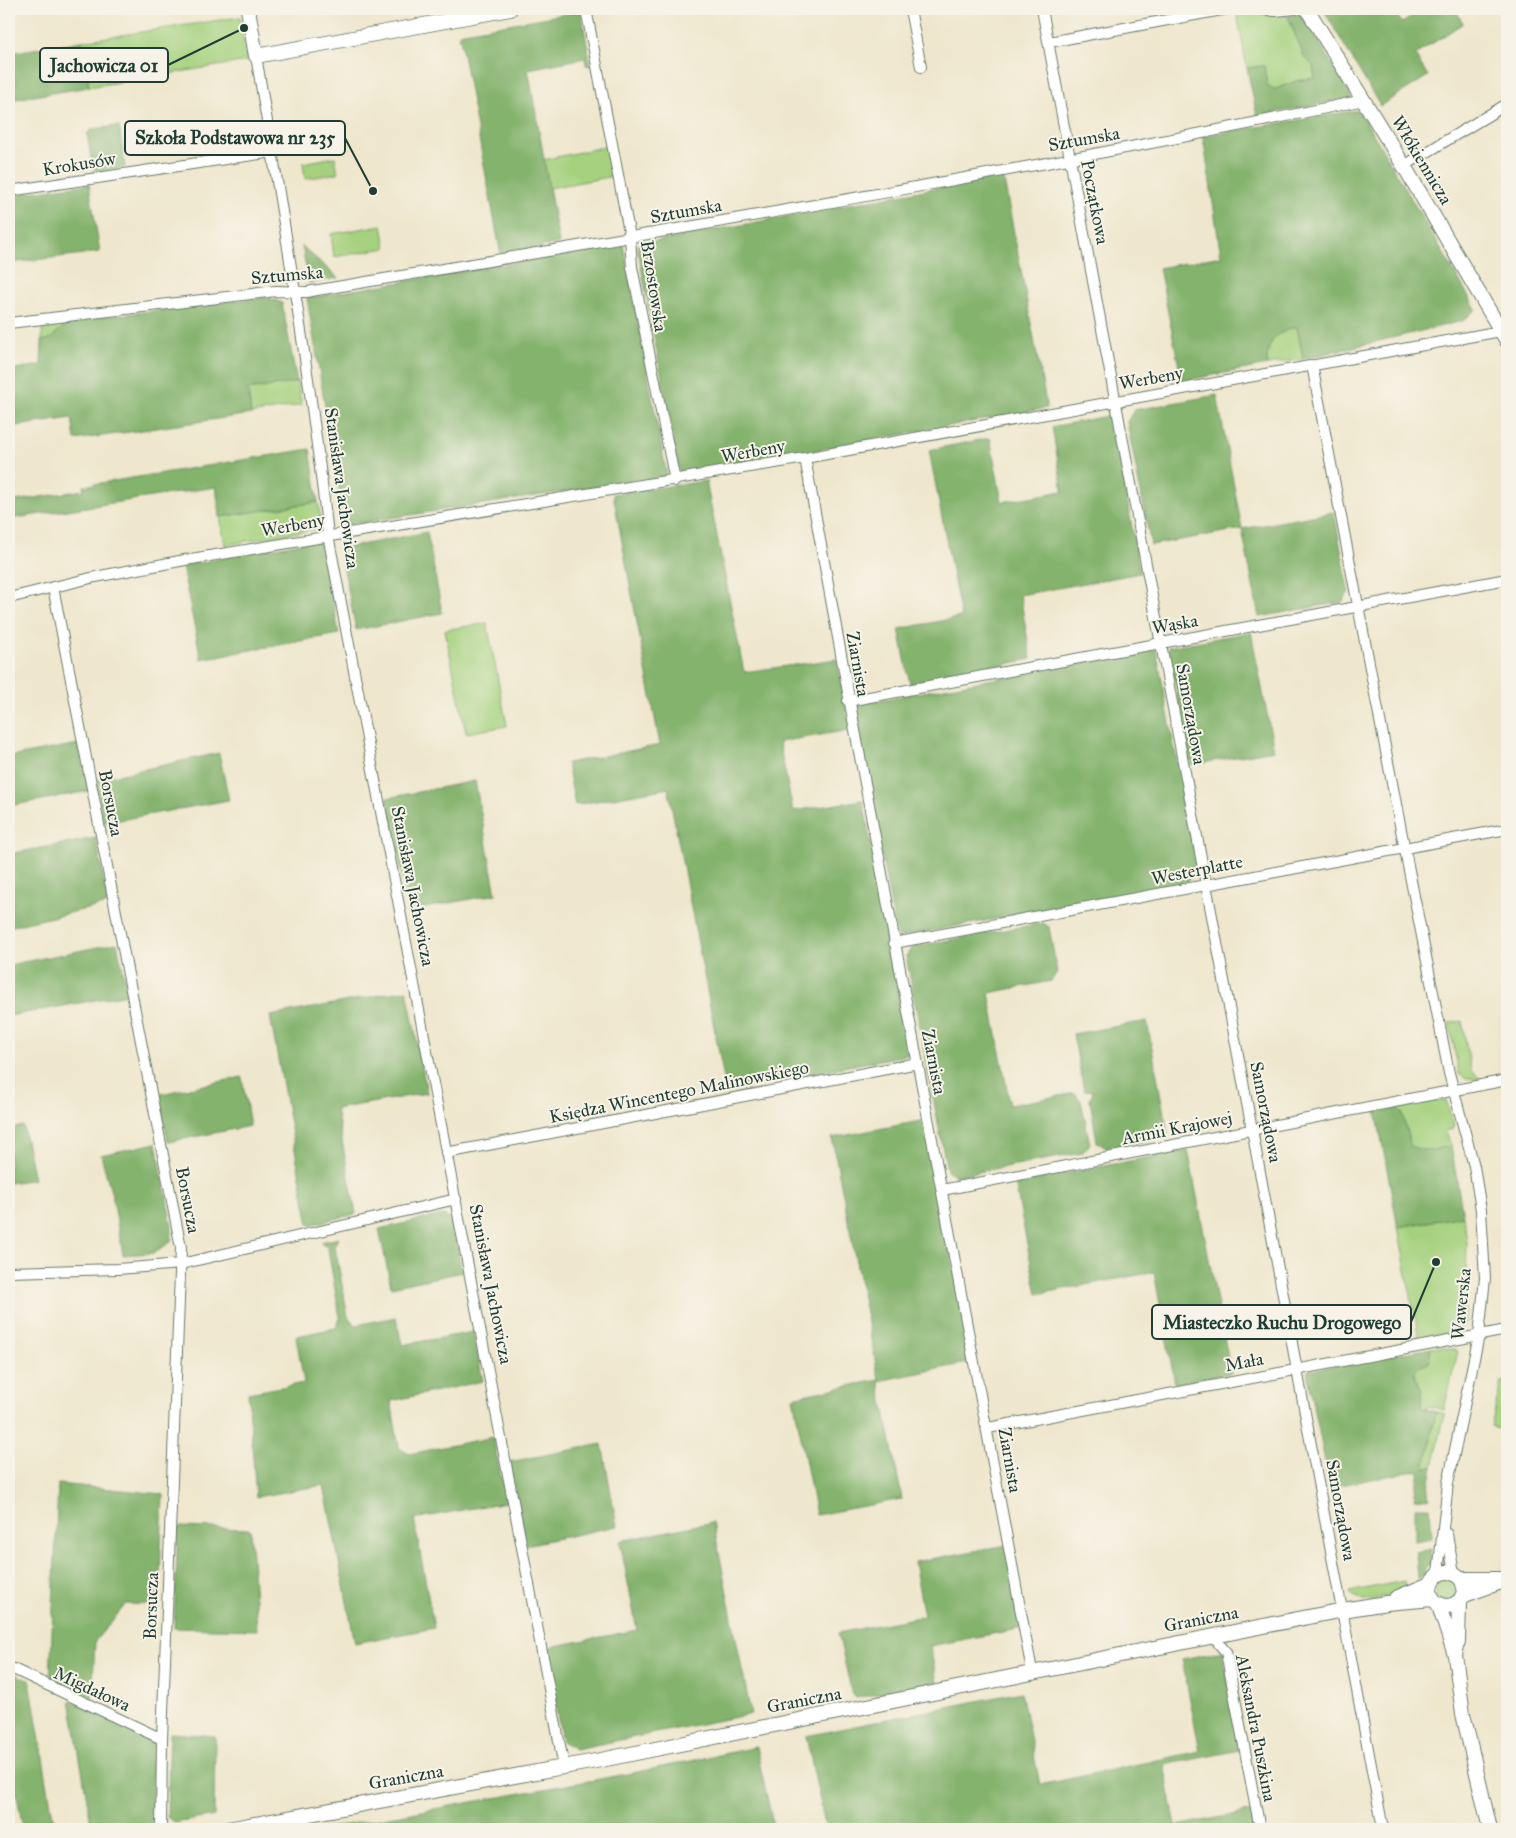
<svg xmlns="http://www.w3.org/2000/svg" width="1516" height="1838" viewBox="0 0 1516 1838" font-family="'IM FELL Great Primer',serif">
  <style>
    .green { fill: #a5d17e; stroke: #628759 }
    .forest { fill: #84b36d; stroke: #527850 }
    .lines { fill: none; stroke-linecap: round; stroke-linejoin: round }
    .street-casing { stroke: #68786a; stroke-width: 12 }
    .secondary-casing { stroke: #68786a; stroke-width: 16 }
    .street { stroke: #fff; stroke-width: 10 }
    .secondary { stroke: #fff; stroke-width: 14 }
    .labels { text-anchor: middle; stroke-width: 4; stroke-linejoin: round; paint-order: stroke }
    .street-label { font-size: 18px; fill: #1f3d34; stroke: #f7f3e8 }
    .leader { fill: none; stroke: #1f3d34; stroke-width: 2 }
    .callout-dot { fill: #1f3d34; stroke: #f7f3e8; stroke-width: 2 }
    .callout { fill: #f7f3e8; stroke: #1f3d34; stroke-width: 2 }
    .callout-label { font-size: 19px; text-anchor: middle; font-weight: bold; fill: #1f3d34 }
  </style>
  <rect width="100%" height="100%" fill="#f7f3e8"/>
  <filter id="ink" filterUnits="userSpaceOnUse"><feTurbulence type="fractalNoise" baseFrequency=".02" numOctaves="2"/><feDisplacementMap in="SourceGraphic" scale="10" xChannelSelector="R" yChannelSelector="G"/><feConvolveMatrix kernelMatrix="1 2 1 2 8 2 1 2 1" color-interpolation-filters="sRGB"/></filter>
  <filter id="wash" filterUnits="userSpaceOnUse"><feTurbulence type="fractalNoise" baseFrequency=".0096" numOctaves="4" result="noise"/><feDisplacementMap in="SourceGraphic" scale="20" xChannelSelector="R" yChannelSelector="G"/><feGaussianBlur stdDeviation="1.12" result="paint"/><feColorMatrix in="noise" values="0 0 0 0 0 0 0 0 0 0 0 0 0 0 0 0 0 1.4 0 .05"/><feComposite in="paint" operator="in"/></filter>
  <g filter="url(#wash)">
    <rect width="100%" height="100%" fill="#efe7cd"/>
    <path class="green" d="M 1251,11 L 1288,16 L 1304,57 L 1313,66 L 1315,78 L 1296,81 L 1276,89 L 1270,88 L 1267,85 L 1263,66 L 1247,68 L 1237,14 Z
      M 240,17 L 247,61 L 89,87 L 82,41 Z
      M 608,146 L 614,176 L 549,188 L 543,160 Z
      M 335,157 L 338,173 L 305,179 L 303,163 Z
      M 382,225 L 386,248 L 334,257 L 331,234 Z
      M 70,321 L 50,339 L 42,341 L 42,325 Z
      M 1297,327 L 1303,359 L 1267,365 C 1266,343 1275,332 1297,327 Z
      M 297,382 L 302,405 L 251,414 L 248,390 Z
      M 318,502 L 322,528 L 225,545 L 220,517 Z
      M 487,623 L 507,726 L 466,733 L 445,630 Z
      M 1462,1021 L 1471,1071 L 1481,1079 L 1466,1079 L 1459,1074 L 1449,1023 Z
      M 1441,1099 L 1446,1100 L 1454,1126 L 1453,1129 L 1446,1131 L 1451,1146 C 1436,1149 1423,1154 1410,1145 L 1402,1113 L 1397,1108 Z
      M 1463,1216 L 1467,1242 L 1465,1324 L 1454,1332 L 1419,1339 L 1398,1227 Z
      M 1442,1347 L 1458,1351 L 1444,1410 L 1428,1406 L 1427,1409 L 1421,1408 L 1422,1391 L 1414,1373 L 1431,1348 Z
      M 1501,1382 L 1507,1384 L 1507,1430 L 1491,1426 Z
      M 1436,1412 L 1445,1414 L 1433,1467 L 1425,1468 Z
      M1435 1589a12 12 0 1 1 24 0a12 12 0 1 1-24 0Z
      M 1404,1581 L 1407,1590 C 1391,1594 1359,1609 1349,1592 Z"/>
    <path class="forest" d="M 1323,9 L 1393,9 L 1402,23 L 1424,9 L 1455,9 L 1463,23 L 1415,55 L 1428,76 L 1380,106 Z
      M 581,11 L 591,66 L 586,65 L 585,58 L 528,69 L 559,243 L 501,255 L 459,33 Z
      M 1302,13 L 1352,98 L 1257,116 L 1247,68 L 1264,66 L 1267,85 L 1270,88 L 1276,89 L 1296,81 L 1315,78 L 1313,66 L 1304,57 L 1288,16 Z
      M 82,41 L 89,87 L 9,100 L 9,53 Z
      M 1359,110 L 1476,309 L 1463,321 L 1303,359 L 1297,327 C 1275,332 1266,343 1267,365 L 1182,381 L 1159,268 L 1221,256 L 1203,136 Z
      M 119,126 L 125,167 L 99,173 L 93,169 L 87,134 L 92,129 Z
      M 1003,175 L 1047,408 L 680,475 L 637,245 Z
      M 89,184 L 100,252 L 9,263 L 9,195 Z
      M 623,244 L 667,476 L 345,525 L 307,298 Z
      M 302,246 L 338,278 L 309,283 Z
      M 267,297 L 282,303 L 297,382 L 248,390 L 251,414 L 75,440 L 72,418 L 9,427 L 9,370 L 41,365 L 42,341 L 50,339 L 70,321 Z
      M 1217,395 L 1242,529 L 1334,512 L 1349,592 L 1342,602 L 1259,617 L 1242,529 L 1151,545 L 1127,422 L 1134,410 Z
      M 1112,415 L 1140,573 L 1020,595 L 1031,659 L 910,684 L 899,629 L 961,617 L 929,450 L 990,438 L 1002,502 L 1063,491 L 1052,427 Z
      M 310,449 L 318,502 L 220,517 L 216,487 L 9,519 L 9,508 L 16,506 L 15,501 L 84,490 L 83,486 Z
      M 706,481 L 744,672 L 837,659 L 850,730 L 779,742 L 793,811 L 863,800 L 890,952 L 912,1054 L 726,1089 L 668,788 L 575,805 L 567,763 L 660,745 L 613,494 Z
      M 427,532 L 442,613 L 356,630 L 340,549 Z
      M 322,539 L 339,634 L 201,659 L 182,566 Z
      M 1251,632 L 1274,750 L 1191,765 L 1168,647 Z
      M 1156,649 L 1197,869 L 1186,884 L 897,937 L 853,705 Z
      M 78,744 L 89,791 L 9,806 L 9,757 Z
      M 219,753 L 229,800 L 103,823 L 95,780 Z
      M 475,781 L 496,894 L 409,911 L 387,798 Z
      M 96,838 L 108,904 L 9,927 L 9,854 Z
      M 1043,923 L 1049,927 L 1057,972 L 1051,981 L 989,993 L 1010,1105 L 1075,1093 L 1081,1101 L 1090,1144 L 1082,1153 L 955,1176 L 947,1170 L 906,956 L 912,947 Z
      M 117,943 L 128,994 L 9,1016 L 9,965 Z
      M 407,990 L 427,1093 L 336,1109 L 356,1214 L 309,1225 L 270,1016 Z
      M 1147,1021 L 1168,1136 L 1106,1148 L 1097,1142 L 1090,1100 L 1093,1090 L 1084,1091 L 1073,1034 Z
      M 242,1077 L 250,1126 L 168,1142 L 159,1096 L 161,1094 Z
      M 1397,1108 L 1402,1113 L 1410,1145 C 1423,1154 1436,1149 1451,1146 L 1463,1216 L 1398,1227 L 1376,1111 Z
      M 925,1120 L 972,1362 L 879,1381 L 902,1499 L 816,1515 L 793,1397 L 879,1380 L 832,1138 Z
      M 23,1126 L 34,1179 L 9,1183 L 9,1129 Z
      M 156,1143 L 172,1226 L 171,1242 L 153,1253 L 123,1255 L 113,1199 L 101,1155 Z
      M 1188,1150 L 1231,1373 L 1175,1384 L 1154,1272 L 1037,1294 L 1015,1183 Z
      M 442,1215 L 452,1221 L 462,1272 L 391,1287 L 379,1229 Z
      M 339,1238 L 335,1247 L 348,1317 L 356,1325 L 396,1317 L 402,1345 L 473,1332 L 483,1381 L 391,1401 L 399,1448 L 409,1454 L 493,1437 L 506,1502 L 414,1519 L 434,1628 L 355,1643 L 324,1485 L 256,1497 L 248,1393 L 304,1383 L 296,1336 L 336,1328 L 340,1318 L 328,1249 L 321,1242 Z
      M 1431,1348 L 1429,1363 L 1419,1367 L 1414,1373 L 1422,1391 L 1421,1408 L 1436,1412 L 1425,1468 L 1433,1467 L 1428,1491 L 1429,1499 L 1414,1498 L 1419,1470 L 1330,1487 L 1307,1371 Z
      M 602,1444 L 617,1526 L 526,1545 L 509,1462 Z
      M 58,1484 L 163,1494 L 159,1605 L 126,1604 L 95,1641 L 92,1702 L 50,1681 Z
      M 1415,1507 L 1430,1507 L 1432,1538 L 1415,1541 Z
      M 713,1522 L 751,1714 L 575,1749 L 562,1741 L 545,1648 L 637,1630 L 620,1541 Z
      M 178,1527 L 250,1529 L 257,1630 L 174,1628 Z
      M 1007,1545 L 1023,1628 L 930,1646 L 937,1682 L 856,1698 L 852,1694 L 838,1633 L 924,1616 L 914,1562 Z
      M 1432,1549 L 1430,1563 L 1418,1579 L 1416,1552 Z
      M 1223,1651 L 1240,1750 L 1164,1765 L 1176,1826 L 1253,1811 L 1256,1829 L 826,1829 L 806,1736 L 1021,1692 L 1040,1785 L 1200,1751 L 1182,1659 Z
      M 9,1671 L 30,1681 L 55,1829 L 23,1829 L 9,1750 Z
      M 70,1700 L 153,1740 L 151,1828 L 92,1829 Z
      M 170,1733 L 215,1736 L 214,1816 L 175,1823 L 167,1816 Z
      M 756,1747 L 774,1829 L 323,1829 L 638,1772 Z"/>
  </g>
  <g filter="url(#ink)">
    <g class="lines">
      <defs>
        <path id="street" d="M 586,9 L 630,237 L 632,267 L 675,481
          M 910,9 L 921,67
          M 1042,9 L 1383,1829
          M 1261,9 L 1275,11 L 1295,9
          M 1049,42 L 1227,9
          M 256,56 C 283,215 310,374 328,535 L 564,1767
          M 1404,166 L 1507,104
          M 9,191 L 273,152
          M 9,323 L 276,291 L 307,292 C 660,232 1013,174 1364,100
          M 1312,365 L 1401,830 L 1449,1073 L 1474,1166 L 1481,1210 L 1485,1278 L 1479,1335 L 1448,1483 L 1438,1573
          M 805,458 C 878,863 958,1267 1032,1671
          M 53,587 L 181,1248 L 162,1739 L 161,1829
          M 9,598 L 95,577 L 185,560 L 805,458 L 1501,331
          M 848,701 L 1507,579
          M 894,943 L 1507,829
          M 446,1153 L 918,1063
          M 942,1190 L 1507,1080
          M 9,1272 L 118,1269 L 181,1264 L 456,1199
          M 988,1428 L 1507,1330
          M 1447,1534 L 1454,1573
          M 1217,1636 L 1219,1644 L 1226,1652 L 1260,1829
          M 9,1667 L 162,1739"/>
        <path id="secondary" d="M 248,9 L 256,56 L 510,9
          M 1307,9 L 1404,166 L 1507,341
          M1430 1589a17 17 0 1 1 34 0a17 17 0 1 1-34 0Z
          M 1461,1579 L 1499,1579
          M 1462,1596 L 1507,1580
          M 1396,1598 L 1430,1584
          M 1438,1603 L 1455,1655 L 1463,1714 L 1490,1829
          M 1455,1655 L 1458,1642 L 1459,1601
          M 228,1829 L 601,1760 L 1343,1610 L 1386,1603 L 1433,1599"/>
      </defs>
      <use href="#street" class="street-casing"/>
      <use href="#secondary" class="secondary-casing"/>
      <use href="#street" class="street"/>
      <use href="#secondary" class="secondary"/>
    </g>
  </g>
  <g class="labels">
    <g class="street-label">
      <text transform="translate(1084 139) rotate(-10)" y="6">Sztumska</text>
      <text transform="translate(1422 160) rotate(59)" y="6">Włókiennicza</text>
      <text transform="translate(79 164) rotate(-9)" y="6">Krokusów</text>
      <text transform="translate(1095 202) rotate(79)" y="6">Początkowa</text>
      <text transform="translate(686 211) rotate(-10)" y="6">Sztumska</text>
      <text transform="translate(287 275) rotate(-5)" y="6">Sztumska</text>
      <text transform="translate(654 286) rotate(81)" y="6">Brzostowska</text>
      <text transform="translate(1151 378) rotate(-10)" y="6">Werbeny</text>
      <text transform="translate(753 451) rotate(-10)" y="6">Werbeny</text>
      <text transform="translate(342 488) rotate(82)" y="6">Stanisława Jachowicza</text>
      <text transform="translate(293 525) rotate(-10)" y="6">Werbeny</text>
      <text transform="translate(1175 624) rotate(-10)" y="6">Wąska</text>
      <text transform="translate(858 664) rotate(80)" y="6">Ziarnista</text>
      <text transform="translate(1191 714) rotate(80)" y="6">Samorządowa</text>
      <text transform="translate(111 803) rotate(79)" y="6">Borsucza</text>
      <text transform="translate(1197 870) rotate(-11)" y="6">Westerplatte</text>
      <text transform="translate(413 886) rotate(79)" y="6">Stanisława Jachowicza</text>
      <text transform="translate(934 1062) rotate(79)" y="6">Ziarnista</text>
      <text transform="translate(679 1092) rotate(-11)" y="6">Księdza Wincentego Malinowskiego</text>
      <text transform="translate(1266 1112) rotate(79)" y="6">Samorządowa</text>
      <text transform="translate(1177 1128) rotate(-11)" y="6">Armii Krajowej</text>
      <text transform="translate(188 1200) rotate(79)" y="6">Borsucza</text>
      <text transform="translate(491 1284) rotate(79)" y="6">Stanisława Jachowicza</text>
      <text transform="translate(1461 1304) rotate(-84)" y="6">Wawerska</text>
      <text transform="translate(1244 1362) rotate(-11)" y="6">Mała</text>
      <text transform="translate(1010 1460) rotate(80)" y="6">Ziarnista</text>
      <text transform="translate(1341 1510) rotate(80)" y="6">Samorządowa</text>
      <text transform="translate(151 1606) rotate(-88)" y="6">Borsucza</text>
      <text transform="translate(1201 1619) rotate(-11)" y="6">Graniczna</text>
      <text transform="translate(92 1689) rotate(25)" y="6">Migdałowa</text>
      <text transform="translate(804 1700) rotate(-11)" y="6">Graniczna</text>
      <text transform="translate(1256 1728) rotate(79)" y="6">Aleksandra Puszkina</text>
      <text transform="translate(406 1777) rotate(-10)" y="6">Graniczna</text>
    </g>
  </g>
  <path class="leader" d="M244 28L168 65M373 191L345 138M1436 1262L1411 1322"/>
  <g class="callout-dot">
    <circle cx="244" cy="28" r="5"/>
    <circle cx="373" cy="191" r="5"/>
    <circle cx="1436" cy="1262" r="5"/>
  </g>
  <g class="callout">
    <rect x="40" y="48" width="128" height="34" rx="5"/>
    <rect x="125" y="121" width="220" height="34" rx="5"/>
    <rect x="1152" y="1305" width="259" height="34" rx="5"/>
  </g>
  <g class="callout-label">
    <text x="104" y="72">Jachowicza 01</text>
    <text x="235" y="144">Szkoła Podstawowa nr 235</text>
    <text x="1282" y="1329">Miasteczko Ruchu Drogowego</text>
  </g>
  <rect width="1516" height="1838" fill="none" stroke="#f7f3e8" stroke-width="30"/>
</svg>
